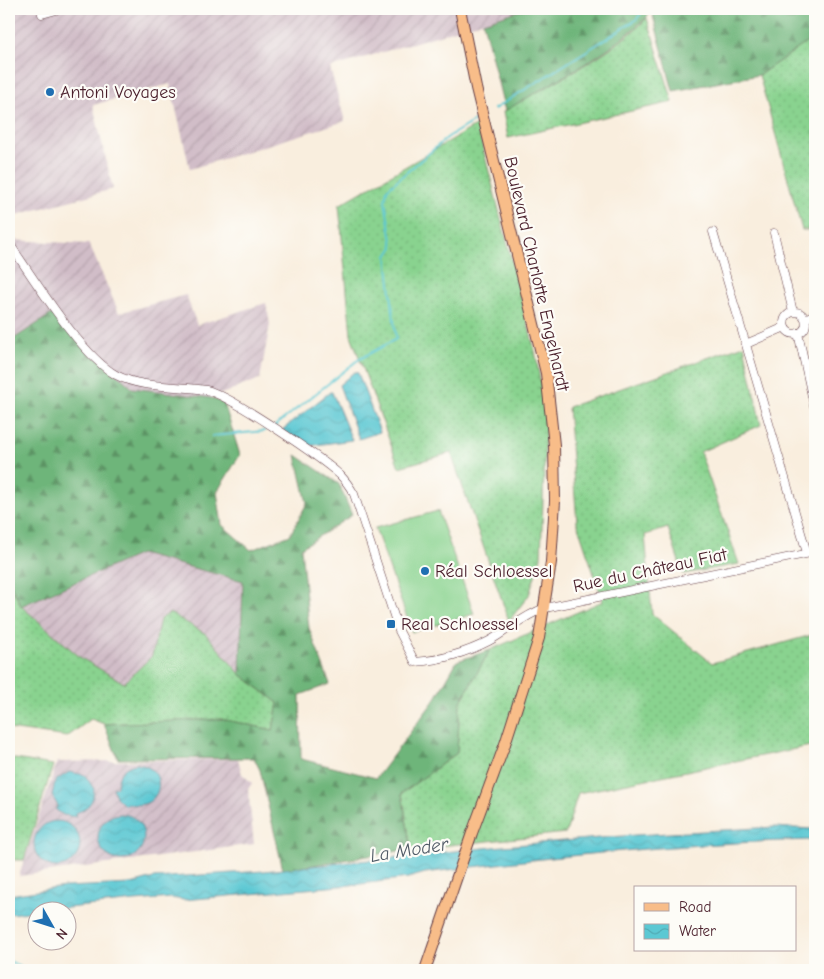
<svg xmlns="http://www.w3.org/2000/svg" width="824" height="979" viewBox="0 0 824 979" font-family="'Comic Neue',sans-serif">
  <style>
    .industrial { fill: url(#industrial-furrows) }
    .grass { fill: url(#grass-dots); stroke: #6a795d }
    .forest { fill: url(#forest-firs); stroke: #5c6a52 }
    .garden { fill: #89d38f; stroke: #6a795d }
    .water { fill: url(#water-waves); stroke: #53747f }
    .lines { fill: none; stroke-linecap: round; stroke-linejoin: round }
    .stream { stroke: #5cc8d3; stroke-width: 2 }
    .minor-casing { stroke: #643e46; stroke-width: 9 }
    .major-casing { stroke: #643e46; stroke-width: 12 }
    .minor { stroke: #fff; stroke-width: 8 }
    .major { stroke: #f8bd89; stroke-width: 10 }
    .poi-dot { fill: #1f6fb2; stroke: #fdfcf7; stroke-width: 2 }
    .labels { text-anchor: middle; stroke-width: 4.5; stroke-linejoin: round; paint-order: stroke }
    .poi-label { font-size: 18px; fill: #4a1f2b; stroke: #fdfcf7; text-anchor: start }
    .street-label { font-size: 18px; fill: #4a1f2b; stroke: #fdfcf7 }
    .water-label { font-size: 19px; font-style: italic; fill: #505a66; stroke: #fdfcf7 }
  </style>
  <defs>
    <pattern id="industrial-furrows" width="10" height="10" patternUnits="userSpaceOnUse" patternTransform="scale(1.25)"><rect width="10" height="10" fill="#d1bdc8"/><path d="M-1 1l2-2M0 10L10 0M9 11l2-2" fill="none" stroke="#b5a2ac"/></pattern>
    <pattern id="grass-dots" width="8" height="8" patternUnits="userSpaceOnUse" patternTransform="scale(1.25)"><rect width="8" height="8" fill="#89d38f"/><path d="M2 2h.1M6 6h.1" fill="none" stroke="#78b57c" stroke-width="1.8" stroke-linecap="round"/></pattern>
    <pattern id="forest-firs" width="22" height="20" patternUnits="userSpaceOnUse" patternTransform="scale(1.25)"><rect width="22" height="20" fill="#6eb57a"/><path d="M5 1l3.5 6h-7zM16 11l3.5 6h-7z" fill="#5c9364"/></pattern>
    <pattern id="water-waves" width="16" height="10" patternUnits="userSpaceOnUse" patternTransform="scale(1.25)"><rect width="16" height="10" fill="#5cc8d3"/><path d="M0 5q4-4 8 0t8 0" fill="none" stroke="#52abb5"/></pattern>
  </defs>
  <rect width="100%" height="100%" fill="#fdfcf7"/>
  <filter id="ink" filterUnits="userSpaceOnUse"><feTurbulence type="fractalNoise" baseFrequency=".02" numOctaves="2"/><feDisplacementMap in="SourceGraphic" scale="10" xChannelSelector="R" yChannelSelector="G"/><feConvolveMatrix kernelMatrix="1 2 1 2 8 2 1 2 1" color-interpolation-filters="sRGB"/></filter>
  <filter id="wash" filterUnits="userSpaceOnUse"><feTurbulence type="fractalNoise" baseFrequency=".0096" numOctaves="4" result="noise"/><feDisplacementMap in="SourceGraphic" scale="20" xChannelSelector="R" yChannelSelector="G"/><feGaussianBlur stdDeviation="1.12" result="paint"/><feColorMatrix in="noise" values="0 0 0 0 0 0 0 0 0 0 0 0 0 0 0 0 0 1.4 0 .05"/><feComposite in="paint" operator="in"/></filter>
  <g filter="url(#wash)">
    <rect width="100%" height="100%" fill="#f9eede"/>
    <path class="industrial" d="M 24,9 L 525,9 L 330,68 L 345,121 L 190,169 L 170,84 L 93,105 L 113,189 L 9,217 L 9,13 Z
      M 9,238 L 10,240 L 89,244 L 119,313 L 186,295 L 197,325 L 266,303 L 270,324 L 260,379 L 211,398 L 132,388 L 52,314 L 9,342 Z
      M 140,554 L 243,581 L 240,674 L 206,634 L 160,619 L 152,656 L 124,683 L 81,658 L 21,606 Z
      M 238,759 L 242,774 L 252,783 L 248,789 L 254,844 L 19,876 L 57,762 Z"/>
    <path class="grass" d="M 647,18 L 673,102 L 508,138 L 503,112 C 547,85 613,54 647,18 Z
      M 815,37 L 815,230 L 802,230 L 759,75 Z
      M 477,125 L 535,351 L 546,414 L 541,557 L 529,595 L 509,621 L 451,453 L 399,467 L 351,335 L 339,205 Z
      M 744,345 L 761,425 L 700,452 L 739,564 L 683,574 L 668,528 L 645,535 L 652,614 L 712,663 L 815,634 L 815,745 L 578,793 L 566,833 L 411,849 L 402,793 L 457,753 L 460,703 L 490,650 L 603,601 L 577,523 L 568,407 Z
      M 9,581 L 21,606 L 81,658 L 124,683 L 152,656 L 160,619 L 170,613 L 206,634 L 240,674 L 278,703 L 273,730 L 221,719 L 104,724 L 91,719 L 67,737 L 9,729 Z
      M 9,758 L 53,765 L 24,860 L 9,860 Z"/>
    <path class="forest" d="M 525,9 L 815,9 L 815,37 L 759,75 L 673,91 L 652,12 C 611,54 555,80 505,111 L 483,22 Z
      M 52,314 L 132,388 L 211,398 L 224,403 L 240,455 L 217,492 L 222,525 L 251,550 L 290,535 L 307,503 L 296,455 L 339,484 L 352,515 L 301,548 L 309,628 L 330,684 L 300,695 L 301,759 L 376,778 L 436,698 L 457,661 L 490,650 L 460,703 L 457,753 L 402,793 L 411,849 L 283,870 L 260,770 L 254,758 L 118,759 L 104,724 L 221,719 L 273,730 L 278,703 L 240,674 L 243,581 L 140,554 L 21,606 L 9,581 L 9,342 Z"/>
    <path class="garden" d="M 438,511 L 474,614 L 412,632 L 375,528 Z"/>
    <path class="water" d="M 354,372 L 358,373 L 380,432 L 359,439 L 339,385 Z
      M 330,392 L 332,392 L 352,440 L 309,446 L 282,430 Z
      M 136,764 C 172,766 162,815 127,803 L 125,806 L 116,797 L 113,788 L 117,787 C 117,774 124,766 136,764 Z
      M 69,772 L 85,775 L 94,789 C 94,802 87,810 75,813 L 76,817 L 63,815 L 55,809 L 58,806 L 52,796 L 55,781 Z
      M98 837a23 23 0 1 1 46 0a23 23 0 1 1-46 0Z
      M34 844a23 23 0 1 1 46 0a23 23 0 1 1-46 0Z
      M 774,827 L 815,829 L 815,840 C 684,843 555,856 425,873 L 408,878 L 361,884 L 184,900 L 171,898 L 135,901 L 9,914 L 9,895 L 65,887 L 131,884 L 154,878 L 264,871 L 503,846 L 635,835 Z"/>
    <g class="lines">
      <path class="stream" d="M 494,109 L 636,20 L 643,11
        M 275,426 L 358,360 L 396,339 L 387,256 L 393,247 L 385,201 L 387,189 L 448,137 L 479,118
        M 212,436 L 265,431
        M 9,961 L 27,970"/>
    </g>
  </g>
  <g filter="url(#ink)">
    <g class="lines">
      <defs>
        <path id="minor" d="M 42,14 L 60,9
          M 713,232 L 807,553
          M 774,233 L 793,312
          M 9,243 C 33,277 81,356 116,375 C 143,389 176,385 206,390 C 230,395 320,457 340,475 C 346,481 350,487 354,494 L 399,631 L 415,662 C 441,660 466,653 489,641 C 509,630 522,616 545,608 L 815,552
          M784 323a11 11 0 1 1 22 0a11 11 0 1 1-22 0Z
          M 805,319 L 815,314
          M 798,333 L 815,410
          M 746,344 L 785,327"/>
        <path id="major" d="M 425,970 L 472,833 L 505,744 L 539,638 L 551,562 L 555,501 L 554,445 L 546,373 L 476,88 L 460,9"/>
      </defs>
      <use href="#minor" class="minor-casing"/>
      <use href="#major" class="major-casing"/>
      <use href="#minor" class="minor"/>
      <use href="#major" class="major"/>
    </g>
  </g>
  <g class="poi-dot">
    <circle cx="50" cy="92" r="5"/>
    <circle cx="425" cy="571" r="5"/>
    <rect x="386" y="619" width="10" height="10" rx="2.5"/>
  </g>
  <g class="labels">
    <g class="poi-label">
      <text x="60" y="98">Antoni Voyages</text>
      <text x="435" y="577">Réal Schloessel</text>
      <text x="401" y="630">Real Schloessel</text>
    </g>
    <g class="street-label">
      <text transform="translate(537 274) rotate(77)" y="6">Boulevard Charlotte Engelhardt</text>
      <text transform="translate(650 570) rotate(-12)" y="6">Rue du Château Fiat</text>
    </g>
    <g class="water-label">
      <text transform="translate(409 849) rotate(-9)" y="7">La Moder</text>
    </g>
  </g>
  <rect width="824" height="979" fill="none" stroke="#fdfcf7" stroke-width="30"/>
  <rect x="634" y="886" width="162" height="65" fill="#fdfcf7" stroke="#b5a4a5"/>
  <rect x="644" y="903" width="25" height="8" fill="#f8bd89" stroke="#b5a4a5"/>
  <text x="679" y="912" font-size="15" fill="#4a1f2b">Road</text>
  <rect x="644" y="924" width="25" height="15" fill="url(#water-waves)" stroke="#b5a4a5"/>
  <text x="679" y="936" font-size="15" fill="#4a1f2b">Water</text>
  <g transform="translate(52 926) rotate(129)"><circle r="24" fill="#fdfcf7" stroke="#b5a4a5"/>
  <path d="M0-4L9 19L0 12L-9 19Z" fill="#1f6fb2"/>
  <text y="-8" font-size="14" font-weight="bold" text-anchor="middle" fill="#4a1f2b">N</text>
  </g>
</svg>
